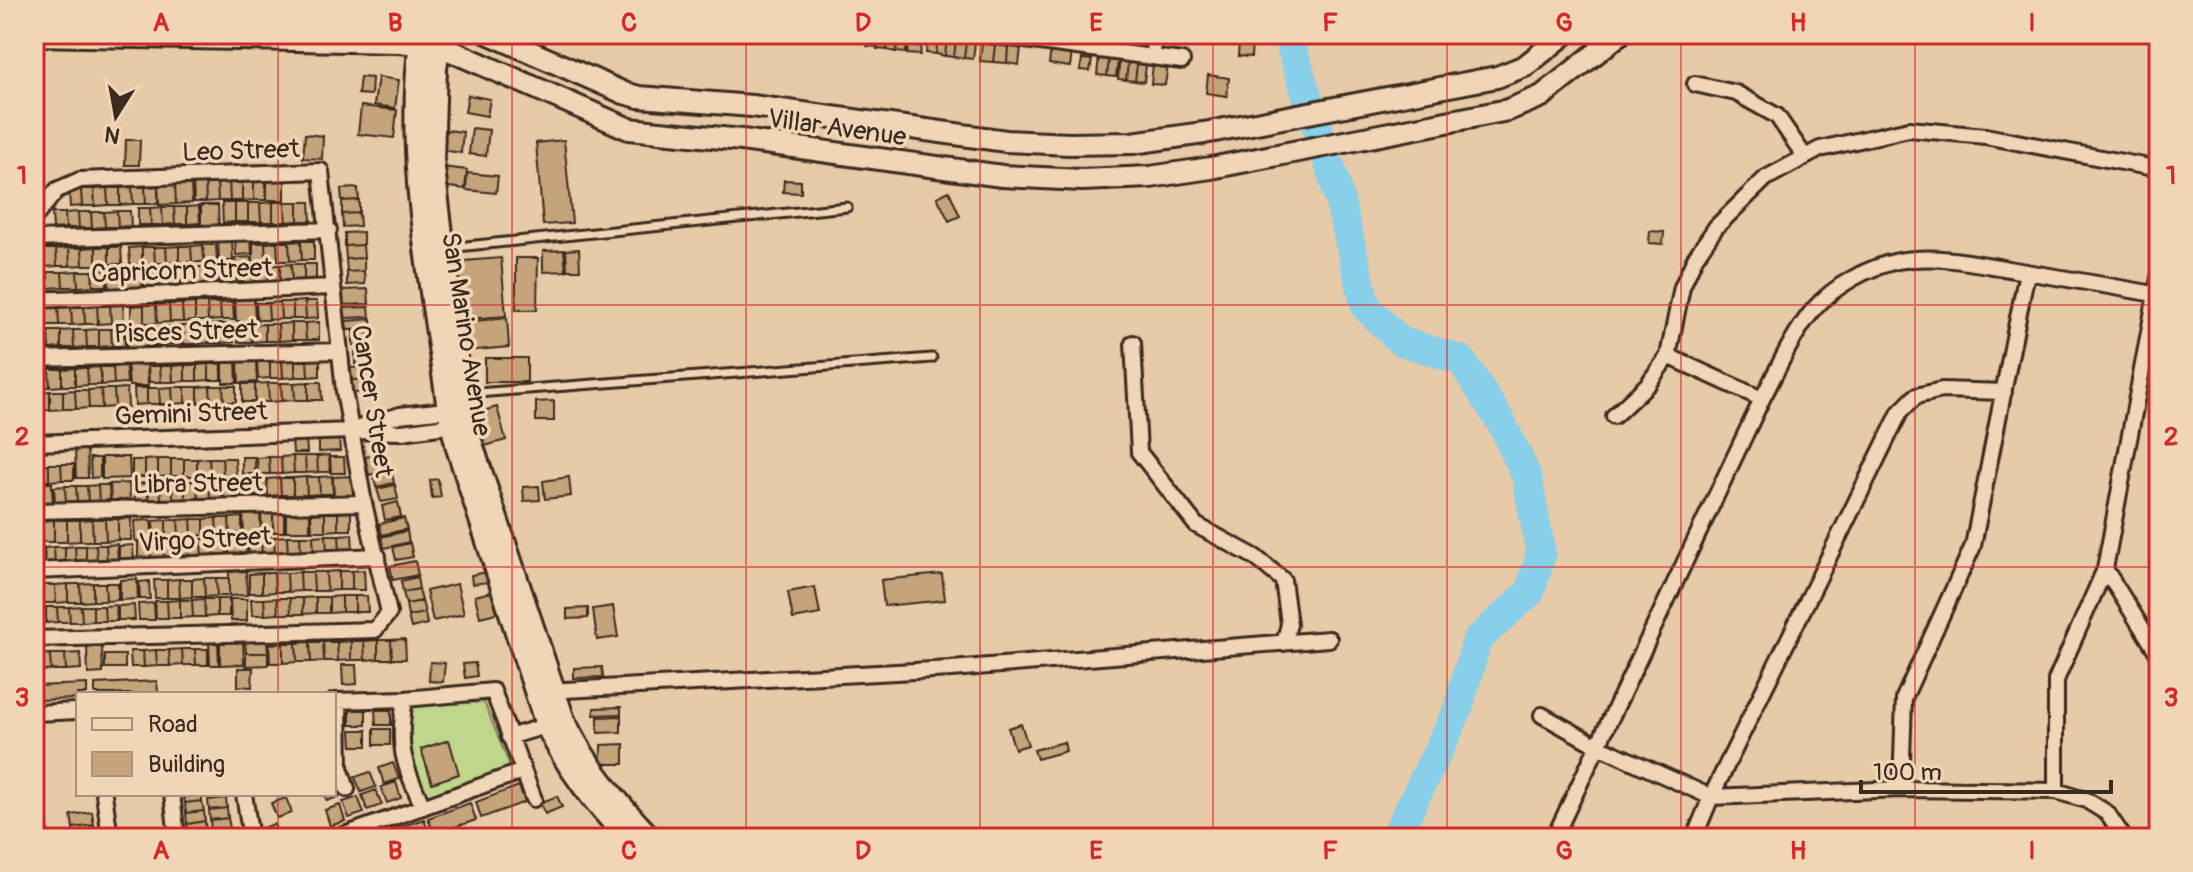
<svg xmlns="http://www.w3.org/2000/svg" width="2193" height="872" viewBox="0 0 2193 872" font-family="Pangolin,sans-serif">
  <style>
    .green { fill: #bfd68c; stroke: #7d8055; stroke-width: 2 }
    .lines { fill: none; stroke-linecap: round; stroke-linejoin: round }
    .river { stroke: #88d0e9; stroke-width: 30 }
    .building { fill: #c5a47b; stroke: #3b2a1e; stroke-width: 2 }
    .service-casing { stroke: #3b2a1e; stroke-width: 13 }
    .minor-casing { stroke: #3b2a1e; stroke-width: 20 }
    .secondary-casing { stroke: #3b2a1e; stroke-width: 26 }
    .service { stroke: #f0d5b7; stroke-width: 7 }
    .minor { stroke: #f0d5b7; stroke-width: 14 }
    .secondary { stroke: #f0d5b7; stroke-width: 20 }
    .grid { fill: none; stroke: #d62828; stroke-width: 2; stroke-opacity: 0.55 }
    .labels { text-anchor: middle; stroke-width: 7; stroke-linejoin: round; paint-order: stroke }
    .street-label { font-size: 26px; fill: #3b2a1e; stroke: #f0d5b7 }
    .neatline { fill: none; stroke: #d62828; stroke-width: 3 }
    .grid-label { font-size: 26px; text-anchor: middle; font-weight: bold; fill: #d62828 }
  </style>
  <rect width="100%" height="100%" fill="#e7caa7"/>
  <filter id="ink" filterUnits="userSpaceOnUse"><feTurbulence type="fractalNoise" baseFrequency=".0125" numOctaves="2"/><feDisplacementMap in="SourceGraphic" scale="16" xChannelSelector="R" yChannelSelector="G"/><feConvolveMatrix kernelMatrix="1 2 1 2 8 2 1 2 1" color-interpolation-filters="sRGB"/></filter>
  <g filter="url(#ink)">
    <path class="green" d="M 484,702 L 511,769 L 426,800 L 409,753 L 412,706 Z"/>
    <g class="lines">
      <path class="river" d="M 1287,34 L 1335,182 L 1366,307 L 1400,341 L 1461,360 L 1501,422 L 1527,477 L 1541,554 L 1530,592 L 1477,640 L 1457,712 L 1395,838"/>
    </g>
    <path class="building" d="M 829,34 L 861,34 L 860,40 L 829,37 Z
      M 868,34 L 878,34 L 877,47 L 867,46 Z
      M 879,34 L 889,34 L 887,50 L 877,49 Z
      M 889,34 L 899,34 L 896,52 L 887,50 Z
      M 899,34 L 908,34 L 906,53 L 896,52 Z
      M 910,34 L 923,35 L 920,55 L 907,54 Z
      M 1101,34 L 1124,34 L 1124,40 L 1101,38 Z
      M 1126,34 L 1148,34 L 1147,43 L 1125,41 Z
      M 1206,34 L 1219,34 L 1220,42 L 1207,43 Z
      M 928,37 L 938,38 L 936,54 L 926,53 Z
      M 938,38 L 947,39 L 945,56 L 936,54 Z
      M 947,39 L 956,40 L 954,57 L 945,56 Z
      M 956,40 L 966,42 L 964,58 L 954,57 Z
      M 966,42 L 975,43 L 973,59 L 964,58 Z
      M 1239,42 L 1252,43 L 1251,57 L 1238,56 Z
      M 982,43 L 995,45 L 993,62 L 980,61 Z
      M 995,45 L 1008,46 L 1007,63 L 993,62 Z
      M 1008,46 L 1021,47 L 1019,65 L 1007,63 Z
      M 1051,49 L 1072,51 L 1070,67 L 1049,64 Z
      M 1120,54 L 1129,55 L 1126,80 L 1118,79 Z
      M 1129,55 L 1138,56 L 1135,81 L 1126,80 Z
      M 1138,56 L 1147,57 L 1144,82 L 1135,81 Z
      M 1099,57 L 1109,59 L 1107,76 L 1097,75 Z
      M 1082,59 L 1092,60 L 1090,71 L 1080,70 Z
      M 1109,59 L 1118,60 L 1116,77 L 1107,76 Z
      M 1153,64 L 1168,65 L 1165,85 L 1151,84 Z
      M 1208,75 L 1229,78 L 1227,96 L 1206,93 Z
      M 360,77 L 372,78 L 371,95 L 358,94 Z
      M 378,77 L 399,80 L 395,108 L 374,105 Z
      M 468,95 L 490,99 L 487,116 L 465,112 Z
      M 361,106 L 397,110 L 394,138 L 358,134 Z
      M 472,128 L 489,130 L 486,156 L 469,154 Z
      M 438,129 L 463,132 L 461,153 L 436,149 Z
      M 305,134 L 323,136 L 322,159 L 303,158 Z
      M 126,140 L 140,140 L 139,165 L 125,165 Z
      M 564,140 L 572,223 L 543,225 L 536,143 Z
      M 442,167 L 467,170 L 465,189 L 440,186 Z
      M 467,173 L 498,176 L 496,193 L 466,190 Z
      M 267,175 L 285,175 L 285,200 L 267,200 Z
      M 242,179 L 254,179 L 254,200 L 242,201 Z
      M 242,179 L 242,201 L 230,201 L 229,180 Z
      M 254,179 L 266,179 L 266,200 L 254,200 Z
      M 205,180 L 217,180 L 218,201 L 206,202 Z
      M 205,180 L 206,202 L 194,202 L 193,181 Z
      M 217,180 L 229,180 L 230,201 L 218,201 Z
      M 784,180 L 801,181 L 801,193 L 783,192 Z
      M 175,183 L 191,183 L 192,203 L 176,204 Z
      M 175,183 L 176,204 L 159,205 L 158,184 Z
      M 158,186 L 158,204 L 146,204 L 145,187 Z
      M 132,187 L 133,204 L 120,205 L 120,188 Z
      M 132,187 L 145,187 L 146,204 L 133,204 Z
      M 107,188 L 120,188 L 120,205 L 108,205 Z
      M 107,188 L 108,205 L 95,206 L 94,189 Z
      M 358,188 L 359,200 L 342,201 L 341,189 Z
      M 69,189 L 81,189 L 82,206 L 70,207 Z
      M 81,189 L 94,189 L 95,206 L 82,206 Z
      M 949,191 L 960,216 L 949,221 L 937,197 Z
      M 359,200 L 359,213 L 342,214 L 342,201 Z
      M 273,202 L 273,222 L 261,222 L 260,203 Z
      M 273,202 L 285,202 L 286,222 L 273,222 Z
      M 285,202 L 298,202 L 298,221 L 286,222 Z
      M 298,202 L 310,202 L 311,221 L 298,221 Z
      M 222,203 L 235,203 L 235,222 L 223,223 Z
      M 235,203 L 248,203 L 248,222 L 235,222 Z
      M 248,203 L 260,203 L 261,222 L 248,222 Z
      M 201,205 L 218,205 L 219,230 L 201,230 Z
      M 199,206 L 200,223 L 187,224 L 187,207 Z
      M 162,207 L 163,225 L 151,225 L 150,208 Z
      M 162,207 L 174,207 L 175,224 L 163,225 Z
      M 174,207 L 187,207 L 187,224 L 175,224 Z
      M 138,208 L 150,208 L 151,225 L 138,225 Z
      M 117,211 L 130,211 L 131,226 L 118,227 Z
      M 117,211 L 118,227 L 105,227 L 104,212 Z
      M 78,212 L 79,228 L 66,228 L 65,213 Z
      M 78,212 L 91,212 L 92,228 L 79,228 Z
      M 91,212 L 104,212 L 105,227 L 92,228 Z
      M 52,213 L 65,213 L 66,228 L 53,229 Z
      M 359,213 L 360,226 L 343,227 L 342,214 Z
      M 1650,231 L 1664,232 L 1663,244 L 1649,243 Z
      M 363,232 L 363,245 L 345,246 L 345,233 Z
      M 235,239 L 251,239 L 252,254 L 236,255 Z
      M 218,240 L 232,240 L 233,261 L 219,261 Z
      M 301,241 L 314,241 L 314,260 L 302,260 Z
      M 301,241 L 302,260 L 290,261 L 289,242 Z
      M 277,242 L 278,261 L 266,261 L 265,243 Z
      M 277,242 L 289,242 L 290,261 L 278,261 Z
      M 253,243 L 265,243 L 266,261 L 253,262 Z
      M 203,245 L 216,245 L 217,261 L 204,262 Z
      M 203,245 L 204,262 L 192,262 L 191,246 Z
      M 363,245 L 364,258 L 346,259 L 345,246 Z
      M 179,246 L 179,262 L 167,263 L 166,247 Z
      M 179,246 L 191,246 L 192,262 L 179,262 Z
      M 96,247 L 96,265 L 83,265 L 82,248 Z
      M 96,247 L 109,247 L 109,264 L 96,265 Z
      M 109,247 L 121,247 L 122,264 L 109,264 Z
      M 142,247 L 142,264 L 130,264 L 129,248 Z
      M 142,247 L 154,247 L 155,263 L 142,264 Z
      M 154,247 L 166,247 L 167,263 L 155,263 Z
      M 69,248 L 70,266 L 57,266 L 56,249 Z
      M 69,248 L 82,248 L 83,265 L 70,266 Z
      M 43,249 L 56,249 L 57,266 L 44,267 Z
      M 43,249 L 44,267 L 34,267 L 34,250 Z
      M 579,249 L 580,270 L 567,270 L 566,250 Z
      M 564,250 L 566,271 L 543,272 L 543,251 Z
      M 251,257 L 252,269 L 236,269 L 235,258 Z
      M 364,258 L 364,271 L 347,272 L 346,259 Z
      M 501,258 L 506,316 L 456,320 L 451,262 Z
      M 516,258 L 538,258 L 537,310 L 516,310 Z
      M 291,264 L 304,264 L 304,280 L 292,281 Z
      M 291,264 L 292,281 L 280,281 L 280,265 Z
      M 304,264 L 316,264 L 316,280 L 304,280 Z
      M 125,265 L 142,265 L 143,292 L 125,292 Z
      M 267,265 L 268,282 L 256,282 L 255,266 Z
      M 267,265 L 280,265 L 280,281 L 268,282 Z
      M 231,266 L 232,284 L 219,284 L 219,267 Z
      M 193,267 L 206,267 L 207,284 L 194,285 Z
      M 193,267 L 194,285 L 181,285 L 181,268 Z
      M 206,267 L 219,267 L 219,284 L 207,284 Z
      M 168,268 L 169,286 L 156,286 L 155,269 Z
      M 168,268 L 181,268 L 181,285 L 169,286 Z
      M 123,269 L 123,292 L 109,293 L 108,270 Z
      M 143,269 L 155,269 L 156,286 L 144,287 Z
      M 107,270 L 107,286 L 93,286 L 92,271 Z
      M 77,271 L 92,271 L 93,286 L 78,287 Z
      M 77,271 L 78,287 L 63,287 L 62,272 Z
      M 364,271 L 365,284 L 347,285 L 347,272 Z
      M 48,272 L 48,288 L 34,288 L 34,273 Z
      M 48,272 L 62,272 L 63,287 L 48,288 Z
      M 252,272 L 253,287 L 237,288 L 236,273 Z
      M 368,289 L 369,304 L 343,305 L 342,290 Z
      M 254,299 L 255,321 L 236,321 L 235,300 Z
      M 305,301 L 306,319 L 293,319 L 293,302 Z
      M 305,301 L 317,301 L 318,318 L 306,319 Z
      M 123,302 L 124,323 L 111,323 L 110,303 Z
      M 233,302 L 234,320 L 221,320 L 220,303 Z
      M 280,302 L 281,319 L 269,320 L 268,303 Z
      M 280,302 L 293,302 L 293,319 L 281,319 Z
      M 97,303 L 110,303 L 111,323 L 98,324 Z
      M 97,303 L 98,324 L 85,324 L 84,304 Z
      M 195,303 L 195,321 L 183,322 L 182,304 Z
      M 195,303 L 207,303 L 208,321 L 195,321 Z
      M 207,303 L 220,303 L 221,320 L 208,321 Z
      M 256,303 L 268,303 L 269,320 L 257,320 Z
      M 71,304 L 72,325 L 59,325 L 58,305 Z
      M 71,304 L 84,304 L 85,324 L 72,325 Z
      M 169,304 L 182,304 L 183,322 L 170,322 Z
      M 169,304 L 170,322 L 157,323 L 156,305 Z
      M 34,305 L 45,305 L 46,325 L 34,326 Z
      M 45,305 L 58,305 L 59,325 L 46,325 Z
      M 144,305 L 144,323 L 131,323 L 131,306 Z
      M 144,305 L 156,305 L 157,323 L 144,323 Z
      M 369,307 L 370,317 L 343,318 L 343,308 Z
      M 507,318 L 509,347 L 465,351 L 463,322 Z
      M 371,319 L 371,329 L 347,330 L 346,321 Z
      M 319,322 L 319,340 L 306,340 L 305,323 Z
      M 292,323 L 305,323 L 306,340 L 292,340 Z
      M 292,323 L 292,340 L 279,341 L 278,324 Z
      M 220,324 L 221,343 L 209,343 L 208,325 Z
      M 220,324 L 233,324 L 234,342 L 221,343 Z
      M 265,324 L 278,324 L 279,341 L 265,341 Z
      M 265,324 L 265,341 L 252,342 L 251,325 Z
      M 145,325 L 146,351 L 127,351 L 126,326 Z
      M 195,325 L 208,325 L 209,343 L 196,344 Z
      M 195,325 L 196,344 L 184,344 L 183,326 Z
      M 238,325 L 251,325 L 252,342 L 238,342 Z
      M 171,326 L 171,344 L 159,345 L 158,327 Z
      M 171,326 L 183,326 L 184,344 L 171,344 Z
      M 146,327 L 158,327 L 159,345 L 146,345 Z
      M 99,329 L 111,329 L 112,346 L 99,347 Z
      M 99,329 L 99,347 L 87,347 L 86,330 Z
      M 111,329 L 124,329 L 125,346 L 112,346 Z
      M 73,330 L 86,330 L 87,347 L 74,348 Z
      M 73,330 L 74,348 L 61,348 L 61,331 Z
      M 35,331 L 48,331 L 49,349 L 36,349 Z
      M 48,331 L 61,331 L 61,348 L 49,349 Z
      M 353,331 L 368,331 L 369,345 L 353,345 Z
      M 355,351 L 370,351 L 371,364 L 355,364 Z
      M 485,358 L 527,358 L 527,382 L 485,382 Z
      M 307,359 L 308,377 L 295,377 L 295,360 Z
      M 307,359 L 320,359 L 320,376 L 308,377 Z
      M 147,360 L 148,386 L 129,386 L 127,361 Z
      M 270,360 L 270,378 L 258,379 L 257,361 Z
      M 270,360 L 282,360 L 283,378 L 270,378 Z
      M 282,360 L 295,360 L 295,377 L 283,378 Z
      M 236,361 L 237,383 L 223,383 L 223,362 Z
      M 238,361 L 256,361 L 257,382 L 239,383 Z
      M 209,364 L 209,380 L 197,381 L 197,365 Z
      M 209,364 L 221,364 L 221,380 L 209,380 Z
      M 185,365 L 185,381 L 173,382 L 172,366 Z
      M 185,365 L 197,365 L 197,381 L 185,381 Z
      M 126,366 L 127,383 L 114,384 L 113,367 Z
      M 148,366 L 160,366 L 161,382 L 149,382 Z
      M 160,366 L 172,366 L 173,382 L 161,382 Z
      M 100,367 L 113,367 L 114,384 L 101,385 Z
      M 100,367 L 101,385 L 88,385 L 87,368 Z
      M 373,367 L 374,379 L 349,380 L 349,368 Z
      M 75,368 L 87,368 L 88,385 L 75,386 Z
      M 75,368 L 75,386 L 62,386 L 62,369 Z
      M 49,369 L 62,369 L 62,386 L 50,387 Z
      M 49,369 L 50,387 L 37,387 L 36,370 Z
      M 374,379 L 374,392 L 350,393 L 349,380 Z
      M 308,382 L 321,382 L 322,400 L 308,400 Z
      M 308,382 L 308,400 L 295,400 L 294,383 Z
      M 268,383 L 269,402 L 255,402 L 255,384 Z
      M 268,383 L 281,383 L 282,401 L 269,402 Z
      M 281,383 L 294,383 L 295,400 L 282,401 Z
      M 242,384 L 255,384 L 255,402 L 242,402 Z
      M 210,386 L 211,403 L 198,403 L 198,387 Z
      M 210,386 L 223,386 L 224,402 L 211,403 Z
      M 223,386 L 236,386 L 236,402 L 224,402 Z
      M 172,387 L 173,404 L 160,404 L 159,388 Z
      M 172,387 L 185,387 L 185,403 L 173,404 Z
      M 185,387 L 198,387 L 198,403 L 185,403 Z
      M 127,388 L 128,407 L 115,407 L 114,389 Z
      M 134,388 L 147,388 L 147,404 L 135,405 Z
      M 147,388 L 159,388 L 160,404 L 147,404 Z
      M 101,389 L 114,389 L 115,407 L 102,408 Z
      M 101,389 L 102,408 L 89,408 L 88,390 Z
      M 75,390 L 76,409 L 63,409 L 63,391 Z
      M 75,390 L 88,390 L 89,408 L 76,409 Z
      M 50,391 L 63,391 L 63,409 L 50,410 Z
      M 50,391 L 50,410 L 37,410 L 37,392 Z
      M 554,401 L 554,421 L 536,421 L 536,402 Z
      M 173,404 L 174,420 L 160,421 L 160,405 Z
      M 497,407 L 506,440 L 485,446 L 476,413 Z
      M 306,437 L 307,453 L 293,453 L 292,438 Z
      M 339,438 L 340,451 L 319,452 L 319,439 Z
      M 75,448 L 87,448 L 88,478 L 76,478 Z
      M 386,452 L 390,470 L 369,475 L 365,457 Z
      M 329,455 L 330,472 L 318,472 L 317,456 Z
      M 293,456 L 294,473 L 282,474 L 281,457 Z
      M 293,456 L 305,456 L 306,473 L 294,473 Z
      M 305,456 L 317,456 L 318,472 L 306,473 Z
      M 102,457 L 129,457 L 130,478 L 102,479 Z
      M 242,457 L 255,457 L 255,474 L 242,474 Z
      M 269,457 L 270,474 L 258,474 L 257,458 Z
      M 269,457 L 281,457 L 282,474 L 270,474 Z
      M 330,457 L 344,457 L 345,473 L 331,473 Z
      M 90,458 L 100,458 L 100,477 L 91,478 Z
      M 209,458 L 222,458 L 223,475 L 210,476 Z
      M 209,458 L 210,476 L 197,476 L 197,459 Z
      M 222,458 L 235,458 L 236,475 L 223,475 Z
      M 158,459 L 158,477 L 145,477 L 145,460 Z
      M 158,459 L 171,459 L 171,476 L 158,477 Z
      M 171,459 L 184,459 L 184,476 L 171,476 Z
      M 184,459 L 197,459 L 197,476 L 184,476 Z
      M 132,460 L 145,460 L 145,477 L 132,477 Z
      M 49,464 L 61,464 L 62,480 L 49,481 Z
      M 49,464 L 49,481 L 37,481 L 36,465 Z
      M 61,464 L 74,464 L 74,480 L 62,480 Z
      M 392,473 L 394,483 L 376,487 L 374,477 Z
      M 332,476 L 333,494 L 320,494 L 319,477 Z
      M 353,476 L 353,496 L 334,497 L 333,477 Z
      M 306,477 L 307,495 L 293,495 L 293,478 Z
      M 306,477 L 319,477 L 320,494 L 307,495 Z
      M 569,477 L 571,496 L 545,499 L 543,481 Z
      M 280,478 L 281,495 L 268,496 L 267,479 Z
      M 280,478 L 293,478 L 293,495 L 281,495 Z
      M 241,479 L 254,479 L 254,496 L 241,497 Z
      M 254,479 L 267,479 L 268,496 L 254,496 Z
      M 438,479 L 441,497 L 432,498 L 430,480 Z
      M 221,480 L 222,498 L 210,498 L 209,481 Z
      M 185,481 L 197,481 L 198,499 L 185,499 Z
      M 185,481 L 185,499 L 173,499 L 173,482 Z
      M 197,481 L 209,481 L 210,498 L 198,499 Z
      M 160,482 L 161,500 L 149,500 L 148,483 Z
      M 160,482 L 173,482 L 173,499 L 161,500 Z
      M 223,482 L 236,482 L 237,503 L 224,504 Z
      M 39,483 L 52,483 L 53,506 L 40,507 Z
      M 129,483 L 130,501 L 111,502 L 110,484 Z
      M 148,483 L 148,506 L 135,506 L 134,484 Z
      M 98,485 L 109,485 L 110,501 L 99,502 Z
      M 98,485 L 99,502 L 88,502 L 87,486 Z
      M 395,485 L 398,499 L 381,502 L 377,489 Z
      M 65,486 L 66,503 L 55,503 L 54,487 Z
      M 65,486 L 76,486 L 77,502 L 66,503 Z
      M 76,486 L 87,486 L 88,502 L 77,502 Z
      M 539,486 L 540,500 L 524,501 L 523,487 Z
      M 398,502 L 401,517 L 385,520 L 382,506 Z
      M 284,511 L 284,532 L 273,532 L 273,512 Z
      M 310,511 L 310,531 L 286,531 L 286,512 Z
      M 261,512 L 273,512 L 273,532 L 262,532 Z
      M 351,512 L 351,530 L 338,530 L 338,513 Z
      M 260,513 L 261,534 L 244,535 L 243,514 Z
      M 325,513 L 325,531 L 312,531 L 311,514 Z
      M 325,513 L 338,513 L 338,530 L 325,531 Z
      M 242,517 L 242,533 L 230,534 L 229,518 Z
      M 131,518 L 131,540 L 118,540 L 118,519 Z
      M 216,518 L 229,518 L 230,534 L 217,535 Z
      M 216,518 L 217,535 L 204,535 L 204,519 Z
      M 404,518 L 407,529 L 382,535 L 379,524 Z
      M 92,519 L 93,541 L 80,541 L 80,520 Z
      M 92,519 L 105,519 L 106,541 L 93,541 Z
      M 105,519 L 118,519 L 118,540 L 106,541 Z
      M 191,519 L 192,536 L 179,536 L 178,520 Z
      M 191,519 L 204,519 L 204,535 L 192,536 Z
      M 54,520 L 67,520 L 67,542 L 54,542 Z
      M 54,520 L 54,542 L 42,542 L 41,521 Z
      M 67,520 L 80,520 L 80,541 L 67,542 Z
      M 151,520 L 153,540 L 135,541 L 134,521 Z
      M 166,520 L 166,537 L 154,537 L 153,521 Z
      M 166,520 L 178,520 L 179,536 L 166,537 Z
      M 34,521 L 41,521 L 42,542 L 34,542 Z
      M 407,531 L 409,542 L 384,548 L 381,537 Z
      M 352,534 L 353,552 L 340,553 L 339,535 Z
      M 326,535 L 327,553 L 314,553 L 313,536 Z
      M 326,535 L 339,535 L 340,553 L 327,553 Z
      M 287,536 L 288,554 L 275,555 L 274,537 Z
      M 287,536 L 300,536 L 301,554 L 288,554 Z
      M 300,536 L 313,536 L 314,553 L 301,554 Z
      M 229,537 L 246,537 L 247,559 L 229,559 Z
      M 261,537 L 274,537 L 275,555 L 262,555 Z
      M 261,537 L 262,555 L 249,555 L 248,538 Z
      M 214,538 L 226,538 L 227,556 L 215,557 Z
      M 214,538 L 215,557 L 202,557 L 201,539 Z
      M 201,539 L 202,557 L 189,558 L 188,540 Z
      M 176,540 L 188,540 L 189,558 L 177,558 Z
      M 176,540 L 177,558 L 164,559 L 163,541 Z
      M 150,541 L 151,559 L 138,560 L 138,542 Z
      M 150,541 L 163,541 L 164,559 L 151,559 Z
      M 410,543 L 413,557 L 396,560 L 393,547 Z
      M 117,544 L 118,562 L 107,563 L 106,545 Z
      M 96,545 L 106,545 L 107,563 L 97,563 Z
      M 96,545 L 97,563 L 86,564 L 86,546 Z
      M 133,545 L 134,564 L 119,565 L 119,546 Z
      M 75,546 L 76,564 L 65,564 L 65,547 Z
      M 75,546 L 86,546 L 86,564 L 76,564 Z
      M 43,547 L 44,569 L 34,569 L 34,548 Z
      M 54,547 L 55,565 L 45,565 L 44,548 Z
      M 54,547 L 65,547 L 65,564 L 55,565 Z
      M 415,561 L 418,575 L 393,580 L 390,566 Z
      M 364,570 L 365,590 L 352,590 L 352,571 Z
      M 246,571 L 247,595 L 229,596 L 229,572 Z
      M 339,571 L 339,590 L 327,591 L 326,572 Z
      M 339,571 L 352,571 L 352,590 L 339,590 Z
      M 300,572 L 301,591 L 288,592 L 287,573 Z
      M 300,572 L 313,572 L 314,591 L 301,591 Z
      M 313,572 L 326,572 L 327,591 L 314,591 Z
      M 488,572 L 490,582 L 472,584 L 471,575 Z
      M 262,573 L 262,593 L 249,593 L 249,574 Z
      M 262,573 L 274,573 L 275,592 L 262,593 Z
      M 274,573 L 287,573 L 288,592 L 275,592 Z
      M 942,574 L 945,600 L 884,606 L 881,580 Z
      M 417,577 L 419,589 L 403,592 L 401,581 Z
      M 204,578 L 205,597 L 192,597 L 192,579 Z
      M 204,578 L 216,578 L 217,596 L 205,597 Z
      M 216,578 L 229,578 L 229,596 L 217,596 Z
      M 137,579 L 138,599 L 120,600 L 120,580 Z
      M 179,579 L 192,579 L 192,597 L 180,598 Z
      M 179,579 L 180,598 L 167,598 L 167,580 Z
      M 154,580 L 167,580 L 167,598 L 155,598 Z
      M 149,581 L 150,599 L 140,599 L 139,582 Z
      M 93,583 L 93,601 L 81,602 L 80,584 Z
      M 93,583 L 105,583 L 106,601 L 93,601 Z
      M 105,583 L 118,583 L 118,600 L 106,601 Z
      M 68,584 L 68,602 L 56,603 L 55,585 Z
      M 68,584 L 80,584 L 81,602 L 68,602 Z
      M 457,584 L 464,614 L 433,621 L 426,591 Z
      M 34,585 L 43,585 L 43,603 L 34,603 Z
      M 43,585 L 55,585 L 56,603 L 43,603 Z
      M 815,587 L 820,614 L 793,619 L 788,592 Z
      M 419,589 L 422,601 L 406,604 L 403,592 Z
      M 503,589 L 508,610 L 480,617 L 475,596 Z
      M 342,596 L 355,596 L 355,612 L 342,612 Z
      M 342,596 L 342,612 L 329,613 L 329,597 Z
      M 355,596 L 367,596 L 368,612 L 355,612 Z
      M 316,597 L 316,613 L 303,614 L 303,598 Z
      M 316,597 L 329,597 L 329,613 L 316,613 Z
      M 277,598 L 290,598 L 291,614 L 278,614 Z
      M 277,598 L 278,614 L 265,615 L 264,599 Z
      M 290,598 L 303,598 L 303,614 L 291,614 Z
      M 204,599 L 205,617 L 193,617 L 192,600 Z
      M 204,599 L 217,599 L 217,616 L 205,617 Z
      M 217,599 L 229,599 L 229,616 L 217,616 Z
      M 230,599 L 247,599 L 247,621 L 231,621 Z
      M 251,599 L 264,599 L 265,615 L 252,615 Z
      M 180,600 L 180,618 L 168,618 L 167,601 Z
      M 180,600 L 192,600 L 193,617 L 180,618 Z
      M 155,601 L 167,601 L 168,618 L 156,618 Z
      M 422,601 L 425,613 L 408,616 L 406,604 Z
      M 154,603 L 155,620 L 139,620 L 138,604 Z
      M 116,605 L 117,621 L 105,621 L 104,606 Z
      M 134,605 L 135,620 L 118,620 L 118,606 Z
      M 81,606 L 82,622 L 70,622 L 69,607 Z
      M 81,606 L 93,606 L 93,621 L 82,622 Z
      M 93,606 L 104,606 L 105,621 L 93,621 Z
      M 613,606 L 618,637 L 597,640 L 593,609 Z
      M 46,607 L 57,607 L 58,622 L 46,623 Z
      M 46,607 L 46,623 L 35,623 L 34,608 Z
      M 57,607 L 69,607 L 70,622 L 58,622 Z
      M 588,608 L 588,618 L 567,619 L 567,609 Z
      M 425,613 L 427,624 L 411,628 L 408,616 Z
      M 405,639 L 406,659 L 392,659 L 391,640 Z
      M 220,640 L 243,640 L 244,664 L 220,665 Z
      M 267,640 L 268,653 L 246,653 L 245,641 Z
      M 378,640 L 378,659 L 365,660 L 364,641 Z
      M 378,640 L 391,640 L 392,659 L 378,659 Z
      M 218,641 L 219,665 L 210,665 L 209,642 Z
      M 351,641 L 351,660 L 338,661 L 337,642 Z
      M 351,641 L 364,641 L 365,660 L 351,660 Z
      M 310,642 L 311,662 L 297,662 L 296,643 Z
      M 310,642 L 323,642 L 324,661 L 311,662 Z
      M 323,642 L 337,642 L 338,661 L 324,661 Z
      M 283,643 L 283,663 L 270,663 L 269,644 Z
      M 283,643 L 296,643 L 297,662 L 283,663 Z
      M 87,647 L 102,647 L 103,673 L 88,674 Z
      M 182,649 L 195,649 L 196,665 L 183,665 Z
      M 182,649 L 183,665 L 170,666 L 169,650 Z
      M 195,649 L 208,649 L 208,665 L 196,665 Z
      M 156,650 L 157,666 L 144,667 L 143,651 Z
      M 156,650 L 169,650 L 170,666 L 157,666 Z
      M 130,651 L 143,651 L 144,667 L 131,667 Z
      M 80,653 L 81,669 L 66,670 L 65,654 Z
      M 246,653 L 268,653 L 268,665 L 246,666 Z
      M 50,654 L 51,670 L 36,671 L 36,655 Z
      M 50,654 L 65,654 L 66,670 L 51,670 Z
      M 105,655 L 125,655 L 125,668 L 105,668 Z
      M 430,662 L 445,663 L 443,682 L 429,681 Z
      M 475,663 L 477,676 L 465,678 L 463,664 Z
      M 342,665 L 356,665 L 357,684 L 343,685 Z
      M 602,667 L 603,677 L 574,678 L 574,668 Z
      M 238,668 L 253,668 L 252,687 L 238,686 Z
      M 157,681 L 158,694 L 95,694 L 95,684 Z
      M 87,684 L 87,694 L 78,694 L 78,699 L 34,700 L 34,686 Z
      M 621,707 L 621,714 L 594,715 L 594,708 Z
      M 350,710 L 366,710 L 366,725 L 350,725 Z
      M 375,710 L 391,710 L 391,725 L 376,725 Z
      M 621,716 L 621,732 L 598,733 L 598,717 Z
      M 1021,724 L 1028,745 L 1015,749 L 1008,728 Z
      M 374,729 L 390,729 L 390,745 L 374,745 Z
      M 351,730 L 367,730 L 367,746 L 352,746 Z
      M 449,740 L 459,774 L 432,783 L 421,749 Z
      M 1064,742 L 1066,751 L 1037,759 L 1034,750 Z
      M 624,744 L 624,764 L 601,764 L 601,745 Z
      M 393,763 L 399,779 L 384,784 L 379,768 Z
      M 370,772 L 376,787 L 361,792 L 355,777 Z
      M 334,781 L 336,781 L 341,796 L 327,801 L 324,794 L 334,794 Z
      M 396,782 L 401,798 L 387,803 L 381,787 Z
      M 519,786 L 525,802 L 481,818 L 476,802 Z
      M 376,790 L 382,805 L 367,810 L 362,795 Z
      M 183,794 L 202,794 L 202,801 L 185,803 Z
      M 557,796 L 562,807 L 545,814 L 540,803 Z
      M 358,797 L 364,813 L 349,818 L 343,802 Z
      M 226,798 L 227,808 L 209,810 L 208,800 Z
      M 286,798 L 292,813 L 277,818 L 271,803 Z
      M 202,801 L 204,811 L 186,813 L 185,803 Z
      M 470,803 L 476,820 L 434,834 L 428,818 Z
      M 340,805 L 345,821 L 330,826 L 325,810 Z
      M 227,808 L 228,818 L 210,820 L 209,810 Z
      M 204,811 L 205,821 L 187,824 L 186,813 Z
      M 92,812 L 94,825 L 73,828 L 71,815 Z
      M 228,818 L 230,828 L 211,830 L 210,820 Z
      M 424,819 L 430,836 L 381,838 L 379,834 Z
      M 205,821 L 206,832 L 188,834 L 187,824 Z
      M 274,824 L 279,838 L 262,838 L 259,829 Z
      M 94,825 L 96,838 L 74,838 L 73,828 Z
      M 230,828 L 231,838 L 212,838 L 211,830 Z"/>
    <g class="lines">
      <defs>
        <path id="service" d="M 447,248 L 847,207
          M 464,394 L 932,358"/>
        <path id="minor" d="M 980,34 L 1182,61
          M 1153,57 L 1154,34
          M 1695,84 L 1736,93 L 1777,116 L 1805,157
          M 34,218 L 57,190 L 80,180 L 321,171 L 344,391 L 364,503 L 389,613 L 375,630 L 34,639
          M 34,239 L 329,230
          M 2159,278 L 2105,569 L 2159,655
          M 34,300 L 332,287
          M 1133,343 L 1139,452 L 1196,525 L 1255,557 L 1283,580 L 1289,624 L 1284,643
          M 1668,356 L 1762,399
          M 34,359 L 339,351
          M 1614,416 L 1648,384 L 1668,356 L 1682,287 L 1695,258 L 1716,227 L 1766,178 L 1820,149 L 1909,129 L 1985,136 L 2159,169
          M 362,427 L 400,415 L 455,409
          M 34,443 L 350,431 L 402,432 L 461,424
          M 34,511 L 364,503
          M 34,571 L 378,556
          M 547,691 L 951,669 L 1329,639
          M 405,699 C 397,748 403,762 423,807
          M 334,701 L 405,699 L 493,691 L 534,799
          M 339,701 L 340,768 L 347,789
          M 34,713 L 78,711
          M 1542,715 L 1596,745 L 1711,797 L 1901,789 L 2056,791 L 2086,800 L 2107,813 L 2124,838
          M 509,737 L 552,724
          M 1901,789 L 1904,698 L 1973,546 L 2027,272
          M 2056,791 L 2056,680 L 2105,569
          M 34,793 L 40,838
          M 104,794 L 110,838
          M 172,794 L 177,838
          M 244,794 L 251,838
          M 336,838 L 523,771
          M 1554,838 L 1762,399 C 1778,369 1792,335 1814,309 C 1834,286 1868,267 1898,261 C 1936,254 1976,263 2014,270 C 2062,278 2111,286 2159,295
          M 1694,838 L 1711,797 L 1900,412 L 1916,396 L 1942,390 L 2004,392"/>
        <path id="secondary" d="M 421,34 C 403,158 432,287 448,410 L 457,448 L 546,725 C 567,769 594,803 627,838
          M 441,34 L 436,68 L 433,160 L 465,423 L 564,720 C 586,765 617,802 651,838
          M 490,34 L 624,93 L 639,97 L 752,106 L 1006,141 L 1069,144 L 1132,143 L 1204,133 L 1497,77 L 1525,66 L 1565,34
          M 34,35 L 398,42 L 440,46 L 629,129 L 742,140 L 1002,176 L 1082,180 L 1150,177 L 1211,168 L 1508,110 L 1542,96 L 1620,34"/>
      </defs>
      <use href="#service" class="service-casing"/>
      <use href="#minor" class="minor-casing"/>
      <use href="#secondary" class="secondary-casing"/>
      <use href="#service" class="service"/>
      <use href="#minor" class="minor"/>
      <use href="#secondary" class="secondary"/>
    </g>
  </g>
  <path class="grid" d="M 278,34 L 278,694M 512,34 L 512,838M 746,34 L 746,838M 980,34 L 980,838M 1213,34 L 1213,838M 1447,34 L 1447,838M 1681,34 L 1681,838M 1915,34 L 1915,838M 34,305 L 2159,305M 34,567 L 2159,567M 278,794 L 278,838"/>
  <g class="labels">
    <g class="street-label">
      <text transform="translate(837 127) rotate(8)" y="9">Villar Avenue</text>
      <text transform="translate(241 150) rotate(-2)" y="9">Leo Street</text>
      <text transform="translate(182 270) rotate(-2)" y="9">Capricorn Street</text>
      <text transform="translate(186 331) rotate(-2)" y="9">Pisces Street</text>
      <text transform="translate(467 334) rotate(81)" y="9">San Marino Avenue</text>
      <text transform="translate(373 401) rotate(81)" y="9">Cancer Street</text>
      <text transform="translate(191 413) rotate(-2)" y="9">Gemini Street</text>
      <text transform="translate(198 483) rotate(-1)" y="9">Libra Street</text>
      <text transform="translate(205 539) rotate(-3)" y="9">Virgo Street</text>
    </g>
  </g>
  <rect width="2193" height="872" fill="none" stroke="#f0d5b7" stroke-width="88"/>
  <rect x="76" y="692" width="260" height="104" fill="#f0d5b7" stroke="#a8917a" stroke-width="2"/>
  <rect x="92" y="718" width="40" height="12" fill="#f0d5b7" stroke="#a8917a" stroke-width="2"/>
  <text x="148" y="732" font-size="24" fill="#3b2a1e">Road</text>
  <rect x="92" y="752" width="40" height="24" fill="#c5a47b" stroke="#a8917a" stroke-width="2"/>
  <text x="148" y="772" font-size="24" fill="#3b2a1e">Building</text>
  <g transform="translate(116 116) rotate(191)" stroke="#f0d5b7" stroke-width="6" paint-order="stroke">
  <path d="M0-6L14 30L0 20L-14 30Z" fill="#3b2a1e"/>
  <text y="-12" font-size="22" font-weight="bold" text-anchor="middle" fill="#3b2a1e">N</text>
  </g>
  <path d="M1861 780v12h250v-12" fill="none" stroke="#3b2a1e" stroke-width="4"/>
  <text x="1873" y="780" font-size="24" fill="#3b2a1e" stroke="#f0d5b7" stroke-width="6" paint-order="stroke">100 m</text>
  <rect x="44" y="44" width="2105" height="784" class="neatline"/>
  <g class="grid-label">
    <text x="161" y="31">A</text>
    <text x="395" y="31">B</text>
    <text x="629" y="31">C</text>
    <text x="863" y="31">D</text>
    <text x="1096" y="31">E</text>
    <text x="1330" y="31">F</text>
    <text x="1564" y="31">G</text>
    <text x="1798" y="31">H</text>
    <text x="2032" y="31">I</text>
    <text x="22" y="184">1</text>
    <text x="2171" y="184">1</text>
    <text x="22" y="445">2</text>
    <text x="2171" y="445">2</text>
    <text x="22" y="706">3</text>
    <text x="2171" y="706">3</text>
    <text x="161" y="859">A</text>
    <text x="395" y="859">B</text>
    <text x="629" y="859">C</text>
    <text x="863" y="859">D</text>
    <text x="1096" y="859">E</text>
    <text x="1330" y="859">F</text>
    <text x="1564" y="859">G</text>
    <text x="1798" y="859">H</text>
    <text x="2032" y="859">I</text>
  </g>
</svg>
